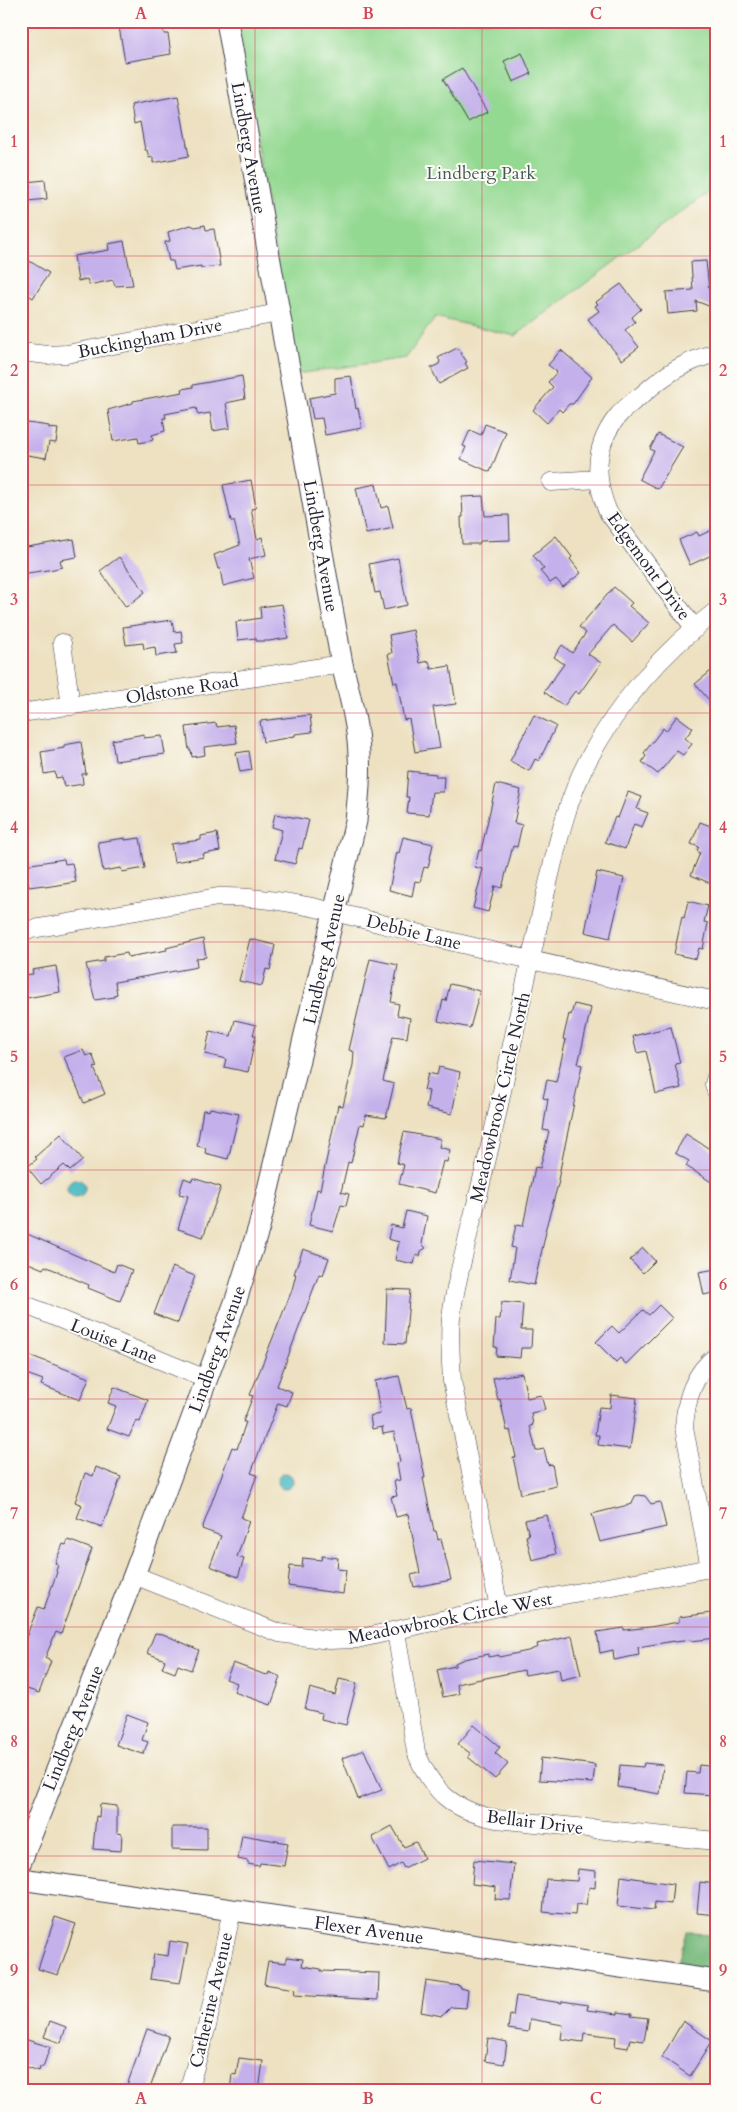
<svg xmlns="http://www.w3.org/2000/svg" width="737" height="2112" viewBox="0 0 737 2112" font-family="Cardo,serif">
  <style>
    .green { fill: #94d992; stroke: #5b7e66 }
    .forest { fill: #77b97c; stroke: #4c6e5c }
    .water { fill: #4ebcc4; stroke: #386f80 }
    .building { fill: #c4b0eb }
    .lines { fill: none; stroke-linecap: round; stroke-linejoin: round }
    .minor-casing { stroke: #403f4f; stroke-width: 19 }
    .tertiary-casing { stroke: #403f4f; stroke-width: 23 }
    .minor { stroke: #fff; stroke-width: 18 }
    .tertiary { stroke: #fff; stroke-width: 21 }
    .grid { fill: none; stroke: #d1495b; stroke-width: 1; stroke-opacity: 0.55 }
    .labels { text-anchor: middle; stroke-width: 4; stroke-linejoin: round; paint-order: stroke }
    .street-label { font-size: 18px; fill: #22223b; stroke: #fdfcf7 }
    .park-label { font-size: 18px; fill: #445955; stroke: #fdfcf7 }
    .neatline { fill: none; stroke: #d1495b; stroke-width: 2 }
    .grid-label { font-size: 16px; text-anchor: middle; font-weight: bold; fill: #d1495b }
  </style>
  <rect width="100%" height="100%" fill="#fdfcf7"/>
  <filter id="ink" filterUnits="userSpaceOnUse"><feTurbulence type="fractalNoise" baseFrequency=".02" numOctaves="2"/><feDisplacementMap in="SourceGraphic" scale="10" xChannelSelector="R" yChannelSelector="G"/><feConvolveMatrix kernelMatrix="1 2 1 2 8 2 1 2 1" color-interpolation-filters="sRGB"/></filter>
  <filter id="wash" filterUnits="userSpaceOnUse"><feTurbulence type="fractalNoise" baseFrequency=".0096" numOctaves="4" result="noise"/><feDisplacementMap in="SourceGraphic" scale="20" xChannelSelector="R" yChannelSelector="G"/><feGaussianBlur stdDeviation="1.12" result="paint"/><feColorMatrix in="noise" values="0 0 0 0 0 0 0 0 0 0 0 0 0 0 0 0 0 1.4 0 .05"/><feComposite in="paint" operator="in"/></filter>
  <g filter="url(#wash)">
    <rect width="100%" height="100%" fill="#ede1c1"/>
    <path class="green" d="M 236,21 L 716,21 L 716,186 L 515,336 L 435,317 L 406,358 L 296,374 Z"/>
    <path class="forest" d="M 687,1932 L 716,1936 L 716,1969 L 677,1965 Z"/>
    <path class="water" d="M67 1188a9 9 0 1 1 18 0a9 9 0 1 1-18 0Z
      M277 1481a8 8 0 1 1 16 0a8 8 0 1 1-16 0Z"/>
    <g id="blocks">
      <path class="building" d="M 118,21 L 162,21 L 164,34 L 168,34 L 171,54 L 125,62 Z
        M 522,53 L 531,74 L 513,82 L 504,61 Z
        M 462,68 L 487,112 L 468,122 L 443,79 Z
        M 178,96 L 189,156 L 153,163 L 153,157 L 149,158 L 147,150 L 145,150 L 140,122 L 134,124 L 131,105 Z
        M 45,180 L 47,199 L 28,201 L 26,182 Z
        M 191,225 L 195,227 L 205,225 L 206,230 L 214,229 L 220,266 L 201,268 L 201,266 L 175,270 L 173,261 L 169,261 L 165,242 L 170,241 L 168,232 Z
        M 124,241 L 133,285 L 115,286 L 113,280 L 89,285 L 87,279 L 78,281 L 74,256 L 109,250 L 108,244 Z
        M 21,256 L 49,273 L 33,298 L 21,290 Z
        M 706,261 L 709,290 L 716,289 L 716,309 L 696,301 L 697,311 L 668,314 L 666,292 L 693,290 L 691,262 Z
        M 621,284 L 641,309 L 632,317 L 635,322 L 625,330 L 639,347 L 622,360 L 588,319 L 599,311 L 595,306 L 598,304 L 596,302 Z
        M 457,348 L 467,362 L 465,363 L 468,368 L 439,384 L 431,368 L 439,364 L 440,361 L 438,358 Z
        M 561,350 L 592,377 L 573,404 L 569,404 L 562,412 L 559,409 L 547,423 L 533,410 L 553,387 L 548,382 L 557,372 L 548,365 Z
        M 242,376 L 245,399 L 226,403 L 230,428 L 213,431 L 210,413 L 198,415 L 196,408 L 165,414 L 166,418 L 163,418 L 165,431 L 152,435 L 153,440 L 139,443 L 138,437 L 113,441 L 108,410 L 133,403 L 133,401 L 183,392 L 182,389 L 193,387 L 193,385 Z
        M 351,376 L 356,409 L 358,408 L 362,428 L 325,435 L 322,418 L 313,419 L 309,398 L 335,393 L 335,378 Z
        M 21,422 L 49,426 L 49,428 L 58,429 L 56,443 L 49,442 L 46,458 L 21,454 Z
        M 485,424 L 506,432 L 490,472 L 461,459 L 466,447 L 463,446 L 470,430 L 481,435 Z
        M 658,434 L 683,447 L 658,489 L 639,479 L 654,451 L 650,449 Z
        M 251,480 L 256,508 L 251,509 L 257,539 L 262,537 L 266,555 L 249,559 L 254,578 L 223,586 L 220,568 L 218,569 L 214,555 L 240,545 L 234,521 L 231,521 L 223,485 Z
        M 376,484 L 381,508 L 388,506 L 393,528 L 366,534 L 356,488 Z
        M 483,496 L 485,516 L 509,515 L 510,540 L 480,541 L 479,544 L 462,544 L 461,517 L 463,517 L 462,497 Z
        M 716,528 L 716,553 L 690,565 L 679,540 L 697,532 L 699,536 Z
        M 556,536 L 572,557 L 570,559 L 581,573 L 563,587 L 556,579 L 550,583 L 540,571 L 544,569 L 533,555 Z
        M 74,539 L 77,557 L 60,560 L 62,567 L 54,569 L 21,574 L 21,548 Z
        M 119,557 L 145,592 L 126,607 L 100,571 Z
        M 398,558 L 407,605 L 384,610 L 380,592 L 375,593 L 369,564 Z
        M 614,587 L 632,603 L 629,606 L 649,623 L 632,642 L 613,625 L 588,654 L 601,663 L 579,694 L 575,691 L 564,706 L 544,692 L 564,664 L 554,657 L 562,645 L 572,653 L 586,633 L 579,627 Z
        M 282,604 L 288,638 L 269,641 L 256,641 L 256,638 L 238,640 L 236,622 L 261,618 L 260,607 Z
        M 172,620 L 174,632 L 181,631 L 183,643 L 175,644 L 177,653 L 156,656 L 155,647 L 144,649 L 143,643 L 126,645 L 123,627 Z
        M 413,630 L 420,663 L 429,661 L 431,669 L 450,666 L 456,704 L 433,707 L 440,748 L 415,752 L 409,719 L 404,720 L 397,682 L 394,683 L 388,654 L 392,653 L 389,635 Z
        M 716,667 L 716,708 L 695,684 Z
        M 310,715 L 312,732 L 295,734 L 295,736 L 287,737 L 287,738 L 263,742 L 260,721 Z
        M 534,715 L 556,726 L 539,761 L 535,759 L 529,771 L 510,761 Z
        M 677,716 L 693,728 L 685,738 L 692,744 L 683,755 L 677,751 L 658,774 L 642,762 L 646,756 L 644,753 L 663,728 L 666,731 Z
        M 216,723 L 217,727 L 234,725 L 237,743 L 204,747 L 205,755 L 192,757 L 191,750 L 189,750 L 186,727 Z
        M 144,734 L 144,738 L 162,736 L 165,754 L 115,761 L 112,740 Z
        M 81,742 L 86,774 L 82,774 L 83,784 L 64,787 L 62,777 L 56,778 L 55,772 L 44,774 L 41,752 L 64,748 L 64,745 Z
        M 249,751 L 252,770 L 240,772 L 236,753 Z
        M 408,771 L 436,774 L 436,777 L 444,777 L 443,792 L 432,792 L 429,815 L 407,813 L 409,797 L 406,797 Z
        M 496,784 L 521,790 L 514,823 L 522,825 L 517,847 L 513,846 L 502,888 L 495,886 L 488,912 L 473,908 L 483,869 L 475,867 L 479,850 L 481,851 Z
        M 628,792 L 642,797 L 637,809 L 648,813 L 642,827 L 634,824 L 625,849 L 605,842 L 615,817 L 618,818 Z
        M 275,814 L 309,820 L 302,849 L 299,848 L 295,864 L 275,859 L 282,830 L 272,827 Z
        M 700,822 L 716,828 L 716,874 L 712,884 L 691,875 L 700,853 L 697,851 L 699,847 L 691,844 Z
        M 217,833 L 220,851 L 203,854 L 204,857 L 174,862 L 171,844 L 201,840 L 201,836 Z
        M 403,837 L 433,844 L 428,868 L 424,867 L 420,882 L 415,881 L 412,896 L 389,890 L 397,852 L 399,853 Z
        M 125,838 L 125,840 L 140,838 L 145,868 L 122,872 L 121,868 L 103,871 L 98,842 Z
        M 64,859 L 65,864 L 72,863 L 76,882 L 45,887 L 44,885 L 29,887 L 25,865 Z
        M 597,872 L 624,878 L 610,938 L 585,932 Z
        M 688,901 L 708,906 L 704,922 L 708,923 L 703,949 L 699,948 L 696,959 L 674,954 L 682,917 L 684,918 Z
        M 203,939 L 206,957 L 196,958 L 197,967 L 115,982 L 117,994 L 114,995 L 114,997 L 95,1000 L 86,964 L 104,961 L 104,957 L 127,953 L 128,957 L 167,950 L 166,948 Z
        M 250,939 L 275,945 L 270,970 L 266,969 L 262,986 L 239,981 Z
        M 370,959 L 398,965 L 391,1002 L 399,1004 L 397,1015 L 410,1018 L 407,1038 L 393,1036 L 383,1081 L 394,1084 L 386,1118 L 366,1115 L 364,1125 L 360,1124 L 351,1163 L 348,1162 L 341,1192 L 349,1194 L 346,1206 L 341,1205 L 333,1231 L 309,1225 L 317,1189 L 320,1190 L 338,1105 L 343,1106 L 353,1065 L 354,1052 L 349,1050 Z
        M 56,966 L 60,992 L 21,999 L 21,975 L 33,974 L 32,970 Z
        M 450,984 L 480,991 L 470,1028 L 438,1021 L 443,1000 L 446,1001 Z
        M 574,1004 L 591,1008 L 578,1064 L 582,1065 L 563,1155 L 558,1180 L 559,1181 L 545,1231 L 546,1232 L 534,1285 L 510,1280 L 515,1248 L 511,1247 L 516,1225 L 523,1226 L 535,1167 L 540,1168 L 549,1131 L 543,1130 L 548,1099 L 543,1098 L 547,1080 L 556,1082 L 566,1040 L 563,1039 L 569,1014 L 571,1015 Z
        M 235,1020 L 256,1025 L 253,1035 L 256,1035 L 248,1072 L 224,1067 L 226,1059 L 205,1054 L 210,1031 L 231,1036 Z
        M 671,1027 L 680,1063 L 675,1064 L 681,1088 L 656,1094 L 646,1051 L 637,1053 L 633,1036 Z
        M 83,1050 L 86,1056 L 92,1054 L 97,1067 L 94,1068 L 105,1094 L 84,1103 L 64,1057 Z
        M 439,1067 L 460,1072 L 452,1114 L 426,1108 L 429,1091 L 424,1090 L 428,1073 L 437,1075 Z
        M 210,1108 L 239,1114 L 228,1159 L 205,1153 L 206,1148 L 197,1146 L 203,1110 L 209,1111 Z
        M 404,1132 L 441,1139 L 439,1147 L 450,1150 L 447,1162 L 443,1161 L 435,1193 L 399,1184 L 404,1165 L 397,1163 Z
        M 61,1134 L 83,1160 L 70,1171 L 64,1165 L 41,1184 L 27,1167 L 37,1159 L 35,1157 Z
        M 686,1134 L 716,1153 L 716,1185 L 686,1166 L 689,1161 L 675,1153 Z
        M 184,1178 L 192,1181 L 193,1178 L 221,1187 L 203,1237 L 178,1229 L 188,1196 L 179,1194 Z
        M 406,1211 L 427,1216 L 422,1244 L 426,1248 L 421,1251 L 420,1256 L 416,1255 L 414,1264 L 395,1260 L 399,1242 L 388,1239 L 391,1225 L 402,1228 Z
        M 25,1233 L 114,1272 L 117,1264 L 132,1270 L 120,1301 L 88,1288 L 89,1285 L 45,1266 L 43,1269 L 21,1260 L 21,1242 Z
        M 643,1248 L 655,1261 L 643,1273 L 630,1260 Z
        M 303,1249 L 329,1258 L 323,1275 L 319,1274 L 277,1386 L 292,1392 L 287,1406 L 278,1403 L 251,1473 L 257,1475 L 241,1518 L 249,1521 L 237,1557 L 244,1559 L 238,1577 L 210,1566 L 221,1536 L 202,1529 L 232,1447 L 237,1449 L 246,1422 L 243,1422 L 253,1396 L 250,1395 L 292,1290 L 296,1274 L 294,1274 Z
        M 172,1267 L 195,1276 L 178,1323 L 154,1314 Z
        M 716,1269 L 716,1292 L 704,1295 L 699,1272 Z
        M 387,1289 L 410,1290 L 405,1344 L 385,1343 Z
        M 502,1302 L 523,1304 L 521,1330 L 532,1330 L 531,1348 L 521,1348 L 520,1358 L 496,1356 L 497,1347 L 494,1347 L 496,1319 L 500,1319 Z
        M 659,1305 L 672,1318 L 626,1364 L 620,1358 L 616,1362 L 596,1342 L 612,1326 L 619,1333 L 643,1310 L 649,1315 Z
        M 21,1352 L 89,1378 L 80,1400 L 41,1385 L 43,1380 L 21,1372 Z
        M 522,1373 L 527,1398 L 541,1395 L 545,1410 L 531,1413 L 533,1425 L 530,1426 L 536,1451 L 544,1449 L 548,1465 L 552,1464 L 556,1486 L 521,1494 L 513,1457 L 516,1457 L 510,1430 L 507,1431 L 500,1399 L 498,1400 L 493,1378 Z
        M 399,1376 L 407,1409 L 411,1408 L 425,1478 L 423,1478 L 434,1531 L 436,1531 L 438,1540 L 441,1539 L 451,1580 L 414,1587 L 411,1575 L 420,1573 L 408,1514 L 396,1517 L 391,1497 L 397,1496 L 394,1481 L 400,1480 L 397,1463 L 400,1462 L 394,1432 L 383,1434 L 382,1427 L 372,1429 L 370,1416 L 380,1414 L 375,1381 Z
        M 114,1387 L 148,1400 L 140,1422 L 136,1421 L 129,1437 L 107,1429 L 116,1406 L 108,1403 Z
        M 611,1395 L 637,1398 L 630,1449 L 598,1445 L 599,1435 L 595,1435 L 599,1407 L 610,1408 Z
        M 96,1467 L 121,1477 L 102,1527 L 77,1518 L 82,1505 L 75,1502 L 85,1473 L 93,1476 Z
        M 639,1495 L 645,1496 L 651,1504 L 660,1502 L 666,1527 L 600,1542 L 592,1514 L 632,1504 L 635,1496 Z
        M 547,1515 L 556,1554 L 532,1560 L 526,1536 L 529,1535 L 525,1520 Z
        M 68,1540 L 92,1549 L 61,1634 L 56,1632 L 45,1658 L 51,1661 L 39,1693 L 21,1687 L 21,1650 L 38,1607 L 44,1609 L 57,1572 L 56,1571 L 58,1565 L 55,1563 L 63,1544 L 66,1545 Z
        M 322,1556 L 338,1558 L 337,1569 L 346,1570 L 343,1594 L 288,1586 L 290,1566 L 302,1567 L 303,1558 L 321,1560 Z
        M 712,1613 L 713,1617 L 716,1617 L 716,1638 L 691,1641 L 691,1640 L 675,1642 L 674,1641 L 638,1647 L 639,1655 L 614,1660 L 613,1650 L 600,1653 L 597,1632 L 624,1628 L 624,1630 L 650,1627 L 679,1622 L 679,1617 Z
        M 155,1633 L 163,1634 L 199,1650 L 191,1670 L 178,1665 L 175,1673 L 162,1668 L 165,1660 L 147,1653 Z
        M 572,1636 L 581,1675 L 561,1680 L 559,1669 L 525,1675 L 524,1670 L 457,1684 L 459,1694 L 443,1697 L 437,1670 L 455,1666 L 455,1663 L 464,1659 L 488,1654 L 488,1657 L 499,1655 L 499,1657 L 528,1651 L 538,1647 L 537,1644 Z
        M 233,1663 L 263,1674 L 268,1675 L 269,1672 L 281,1677 L 271,1705 L 234,1692 L 237,1683 L 226,1679 Z
        M 339,1679 L 357,1683 L 346,1725 L 321,1719 L 322,1713 L 305,1709 L 310,1688 L 335,1695 Z
        M 127,1714 L 148,1722 L 142,1740 L 148,1742 L 143,1754 L 116,1745 Z
        M 474,1725 L 500,1747 L 495,1753 L 508,1764 L 495,1779 L 468,1757 L 471,1754 L 458,1744 Z
        M 364,1750 L 382,1790 L 358,1799 L 342,1758 Z
        M 541,1758 L 595,1765 L 593,1783 L 539,1780 Z
        M 644,1763 L 663,1765 L 660,1794 L 618,1787 L 620,1765 L 643,1767 Z
        M 699,1765 L 716,1767 L 716,1794 L 713,1795 L 685,1793 L 687,1772 L 698,1773 Z
        M 100,1804 L 117,1806 L 117,1833 L 122,1834 L 121,1851 L 93,1849 L 96,1816 L 99,1817 Z
        M 392,1826 L 404,1847 L 416,1842 L 424,1858 L 404,1868 L 401,1863 L 389,1870 L 372,1837 Z
        M 172,1827 L 207,1827 L 207,1850 L 172,1849 Z
        M 242,1835 L 288,1843 L 284,1866 L 260,1863 L 259,1866 L 248,1864 L 248,1861 L 238,1859 Z
        M 474,1860 L 514,1864 L 510,1900 L 495,1899 L 496,1887 L 472,1884 Z
        M 578,1869 L 596,1871 L 595,1888 L 589,1887 L 586,1905 L 576,1904 L 575,1915 L 543,1912 L 546,1879 L 577,1881 Z
        M 621,1876 L 673,1884 L 671,1904 L 655,1902 L 654,1910 L 618,1906 Z
        M 700,1882 L 716,1884 L 716,1915 L 697,1913 Z
        M 55,1917 L 76,1924 L 58,1975 L 38,1969 Z
        M 170,1941 L 188,1944 L 180,1983 L 150,1979 L 154,1954 L 168,1956 Z
        M 286,1957 L 303,1959 L 302,1966 L 321,1969 L 321,1971 L 379,1973 L 378,2000 L 294,1995 L 295,1989 L 264,1984 L 268,1961 L 286,1963 Z
        M 426,1981 L 460,1986 L 460,1988 L 468,1990 L 466,2008 L 451,2007 L 442,2016 L 421,2012 Z
        M 516,1996 L 562,2003 L 562,2001 L 588,2005 L 587,2010 L 618,2014 L 618,2012 L 632,2014 L 631,2016 L 648,2018 L 644,2041 L 630,2039 L 628,2048 L 615,2046 L 616,2037 L 584,2033 L 583,2042 L 561,2039 L 563,2025 L 530,2019 L 528,2032 L 508,2029 L 510,2015 L 513,2016 Z
        M 50,2021 L 66,2027 L 61,2043 L 44,2037 Z
        M 683,2021 L 712,2041 L 690,2076 L 662,2057 Z
        M 147,2029 L 169,2036 L 149,2091 L 125,2091 Z
        M 21,2038 L 50,2047 L 43,2067 L 40,2067 L 39,2071 L 21,2065 Z
        M 488,2038 L 507,2042 L 504,2064 L 485,2061 Z
        M 239,2058 L 263,2061 L 259,2091 L 230,2091 L 232,2074 L 236,2075 Z"/>
    </g>
  </g>
  <g filter="url(#ink)">
    <use href="#blocks" fill-opacity="0" stroke="#403f4f" stroke-width="1"/>
    <g class="lines">
      <defs>
        <path id="minor" d="M 21,352 L 47,355 L 67,354 L 278,313
          M 551,482 L 598,479
          M 695,629 L 608,512 C 594,479 594,446 617,417 C 624,408 634,401 643,394 C 667,373 684,362 716,353
          M 62,643 L 71,706
          M 21,713 L 342,664
          M 21,931 L 218,897 C 290,895 370,922 441,939 C 532,961 624,981 716,1001
          M 716,1077 L 714,1084 L 716,1091
          M 21,1303 L 206,1379
          M 710,1568 L 684,1427 C 686,1400 693,1374 716,1356
          M 134,1575 L 279,1633 L 329,1640 L 357,1639 L 499,1607 L 716,1567
          M 499,1607 L 452,1381 C 451,1360 449,1339 451,1318 C 454,1290 462,1263 468,1236 C 479,1192 490,1149 499,1105 C 514,1035 529,965 545,896 C 556,850 566,801 588,760 C 619,702 664,651 716,611
          M 396,1632 L 416,1752 C 432,1792 453,1810 496,1819 L 716,1841
          M 188,2091 L 207,2026 L 232,1910"/>
        <path id="tertiary" d="M 21,1861 L 134,1575 L 236,1300 L 259,1227 L 356,821 C 358,799 361,777 359,755 C 358,724 349,694 342,664 L 227,21
          M 21,1879 L 716,1981"/>
      </defs>
      <use href="#minor" class="minor-casing"/>
      <use href="#tertiary" class="tertiary-casing"/>
      <use href="#minor" class="minor"/>
      <use href="#tertiary" class="tertiary"/>
    </g>
  </g>
  <path class="grid" d="M 255,21 L 255,2091M 482,21 L 482,2091M 21,256 L 716,256M 21,485 L 716,485M 21,713 L 716,713M 21,942 L 716,942M 21,1170 L 716,1170M 21,1399 L 716,1399M 21,1627 L 716,1627M 21,1856 L 716,1856"/>
  <g class="labels">
    <g class="street-label">
      <text transform="translate(249 148) rotate(80)" y="6">Lindberg Avenue</text>
      <text transform="translate(150 338) rotate(-11)" y="6">Buckingham Drive</text>
      <text transform="translate(321 546) rotate(80)" y="6">Lindberg Avenue</text>
      <text transform="translate(649 566) rotate(54)" y="6">Edgemont Drive</text>
      <text transform="translate(182 689) rotate(-9)" y="6">Oldstone Road</text>
      <text transform="translate(414 932) rotate(14)" y="6">Debbie Lane</text>
      <text transform="translate(324 959) rotate(-77)" y="6">Lindberg Avenue</text>
      <text transform="translate(500 1097) rotate(-77)" y="6">Meadowbrook Circle North</text>
      <text transform="translate(114 1341) rotate(22)" y="6">Louise Lane</text>
      <text transform="translate(217 1349) rotate(-70)" y="6">Lindberg Avenue</text>
      <text transform="translate(450 1618) rotate(-11)" y="6">Meadowbrook Circle West</text>
      <text transform="translate(73 1728) rotate(-68)" y="6">Lindberg Avenue</text>
      <text transform="translate(535 1822) rotate(7)" y="6">Bellair Drive</text>
      <text transform="translate(369 1930) rotate(8)" y="6">Flexer Avenue</text>
      <text transform="translate(211 2000) rotate(-77)" y="6">Catherine Avenue</text>
    </g>
    <g class="park-label">
      <text x="481" y="179">Lindberg Park</text>
    </g>
  </g>
  <rect width="737" height="2112" fill="none" stroke="#fdfcf7" stroke-width="55"/>
  <rect x="28" y="28" width="682" height="2056" class="neatline"/>
  <g class="grid-label">
    <text x="141" y="19">A</text>
    <text x="368" y="19">B</text>
    <text x="596" y="19">C</text>
    <text x="14" y="147">1</text>
    <text x="723" y="147">1</text>
    <text x="14" y="376">2</text>
    <text x="723" y="376">2</text>
    <text x="14" y="605">3</text>
    <text x="723" y="605">3</text>
    <text x="14" y="833">4</text>
    <text x="723" y="833">4</text>
    <text x="14" y="1062">5</text>
    <text x="723" y="1062">5</text>
    <text x="14" y="1290">6</text>
    <text x="723" y="1290">6</text>
    <text x="14" y="1519">7</text>
    <text x="723" y="1519">7</text>
    <text x="14" y="1747">8</text>
    <text x="723" y="1747">8</text>
    <text x="14" y="1976">9</text>
    <text x="723" y="1976">9</text>
    <text x="141" y="2104">A</text>
    <text x="368" y="2104">B</text>
    <text x="596" y="2104">C</text>
  </g>
</svg>
